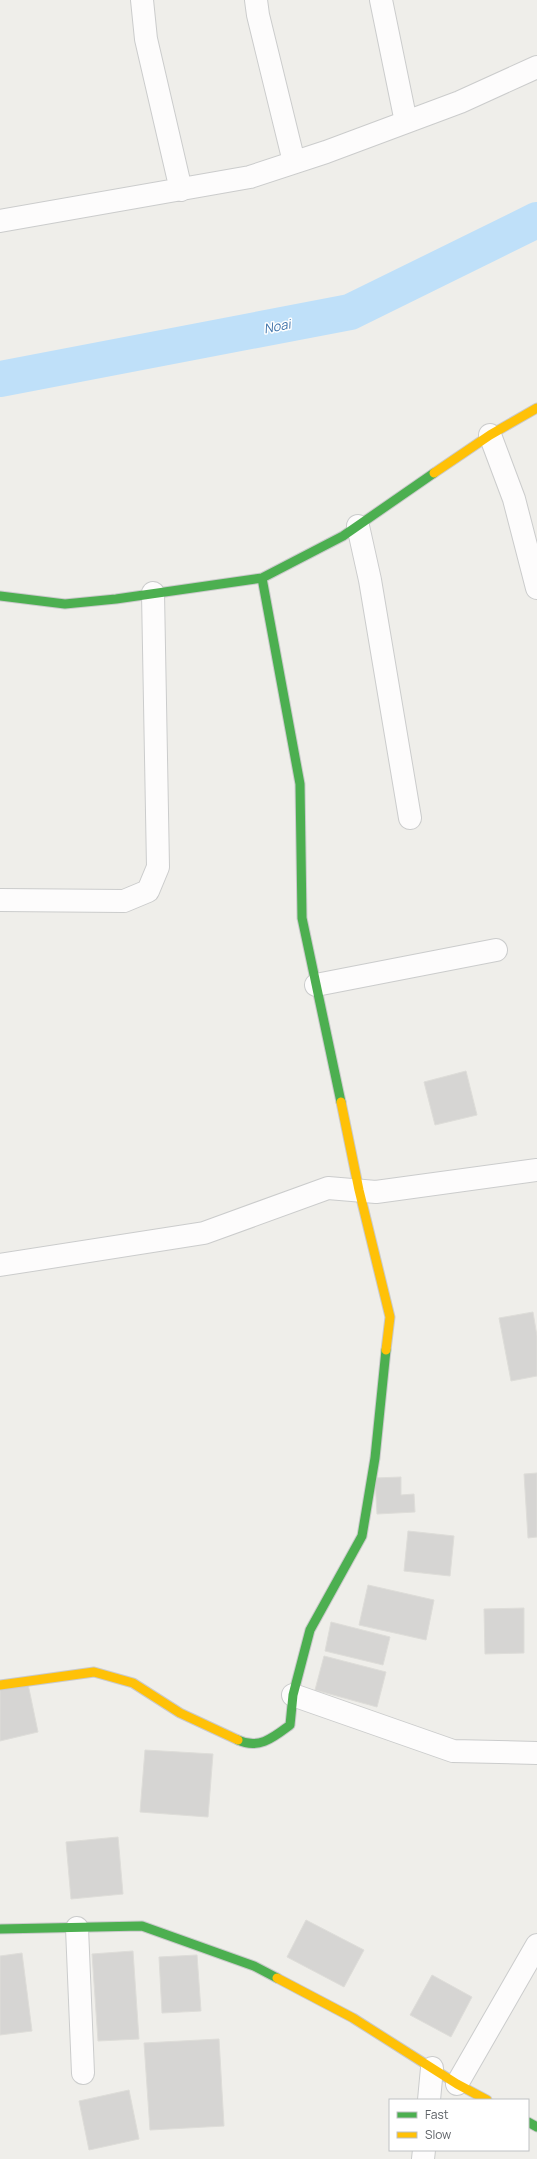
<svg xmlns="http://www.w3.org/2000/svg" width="537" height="2159" viewBox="0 0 537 2159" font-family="Manrope,sans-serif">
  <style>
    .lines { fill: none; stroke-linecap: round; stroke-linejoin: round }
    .canal { stroke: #bfe0f9; stroke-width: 36 }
    .building { fill: #d6d5d3; stroke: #deddd9 }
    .street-casing { stroke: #cbcccc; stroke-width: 24 }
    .fast-casing { stroke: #cacacb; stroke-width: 11 }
    .slow-casing { stroke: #cacacb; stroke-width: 11 }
    .street { stroke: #fdfcfc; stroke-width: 22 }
    .fast { stroke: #4caf50; stroke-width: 9 }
    .slow { stroke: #ffc107; stroke-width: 9 }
    .labels { text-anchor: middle; stroke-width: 3; stroke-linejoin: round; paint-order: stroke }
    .water-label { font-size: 13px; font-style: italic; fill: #4174aa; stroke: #fff }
  </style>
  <rect width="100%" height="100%" fill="#efeeea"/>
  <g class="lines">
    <path class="canal" d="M 0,379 L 350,312 L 537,220"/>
  </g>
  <path class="building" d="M 466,1071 L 477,1115 L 435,1125 L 424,1082 Z
    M 533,1312 L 537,1336 L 537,1376 L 511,1381 L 499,1318 Z
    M 537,1473 L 537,1537 L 528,1538 L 524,1474 Z
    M 401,1477 L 401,1495 L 414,1494 L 415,1512 L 377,1514 L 375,1478 Z
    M 408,1531 L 454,1536 L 450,1576 L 404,1571 Z
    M 368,1585 L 434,1600 L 426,1640 L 359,1625 Z
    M 524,1608 L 524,1653 L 485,1654 L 484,1609 Z
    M 331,1622 L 390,1637 L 383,1665 L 325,1651 Z
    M 324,1656 L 386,1672 L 377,1707 L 315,1690 Z
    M 28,1684 L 38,1732 L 0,1741 L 0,1690 Z
    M 145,1750 L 213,1754 L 208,1817 L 140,1812 Z
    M 118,1837 L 123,1894 L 71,1899 L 66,1842 Z
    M 306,1920 L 364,1950 L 344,1987 L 287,1957 Z
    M 133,1951 L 139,2039 L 98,2041 L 92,1954 Z
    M 22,1953 L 32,2031 L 0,2035 L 0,1956 Z
    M 197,1955 L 201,2011 L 162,2013 L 159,1957 Z
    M 432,1975 L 472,1997 L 451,2037 L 410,2015 Z
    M 219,2039 L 224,2126 L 150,2130 L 144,2043 Z
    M 129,2090 L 139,2139 L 89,2150 L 79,2101 Z"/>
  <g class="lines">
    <defs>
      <path id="street" d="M 142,0 L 146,39 L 181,190
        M 256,0 L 258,15 L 294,162
        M 381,0 L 406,122
        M 0,221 L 250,177 L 326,152 L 460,102 L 537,67
        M 490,435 L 514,499 L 537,588
        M 358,526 L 370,580 L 410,818
        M 0,900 L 124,901 L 148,891 L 158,867 L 153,593
        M 316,985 L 496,950
        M 0,1265 L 204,1233 L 328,1188 L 376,1192 L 537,1170
        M 293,1695 L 453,1751 L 537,1753
        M 77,1928 L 83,2073
        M 457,2084 L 537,1945
        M 429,2100 L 432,2068
        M 423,2159 L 424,2150"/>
      <path id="fast" d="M 262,578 L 300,784 L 302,918 L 341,1102
        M 0,596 L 65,604 L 116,599 L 262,578 L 343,536 L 434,473
        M 238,1740 C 259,1750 274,1737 290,1725 L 293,1695 L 310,1630 L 362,1536 L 375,1458 L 386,1350
        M 0,1929 L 142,1926 L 254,1966 L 277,1978
        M 528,2122 L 537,2127"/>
      <path id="slow" d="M 434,473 L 490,435 L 537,408
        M 341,1102 L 359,1190 L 390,1317 L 386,1350
        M 0,1685 L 94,1672 L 133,1683 L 180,1713 L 238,1740
        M 277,1978 L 353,2018 L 457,2084 L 487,2100"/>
    </defs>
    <use href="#street" class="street-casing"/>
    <use href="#fast" class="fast-casing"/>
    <use href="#slow" class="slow-casing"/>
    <use href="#street" class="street"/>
    <use href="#fast" class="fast"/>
    <use href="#slow" class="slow"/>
  </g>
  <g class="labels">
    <g class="water-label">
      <text transform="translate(277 326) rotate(-11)" y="5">Noai</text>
    </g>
  </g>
  <rect x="389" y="2099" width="140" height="52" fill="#ffffff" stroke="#bfc1c3"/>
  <rect x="397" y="2112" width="20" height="6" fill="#4caf50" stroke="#bfc1c3"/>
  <text x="425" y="2119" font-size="12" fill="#5f6368">Fast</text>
  <rect x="397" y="2132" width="20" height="6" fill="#ffc107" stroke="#bfc1c3"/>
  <text x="425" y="2139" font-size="12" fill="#5f6368">Slow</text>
</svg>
